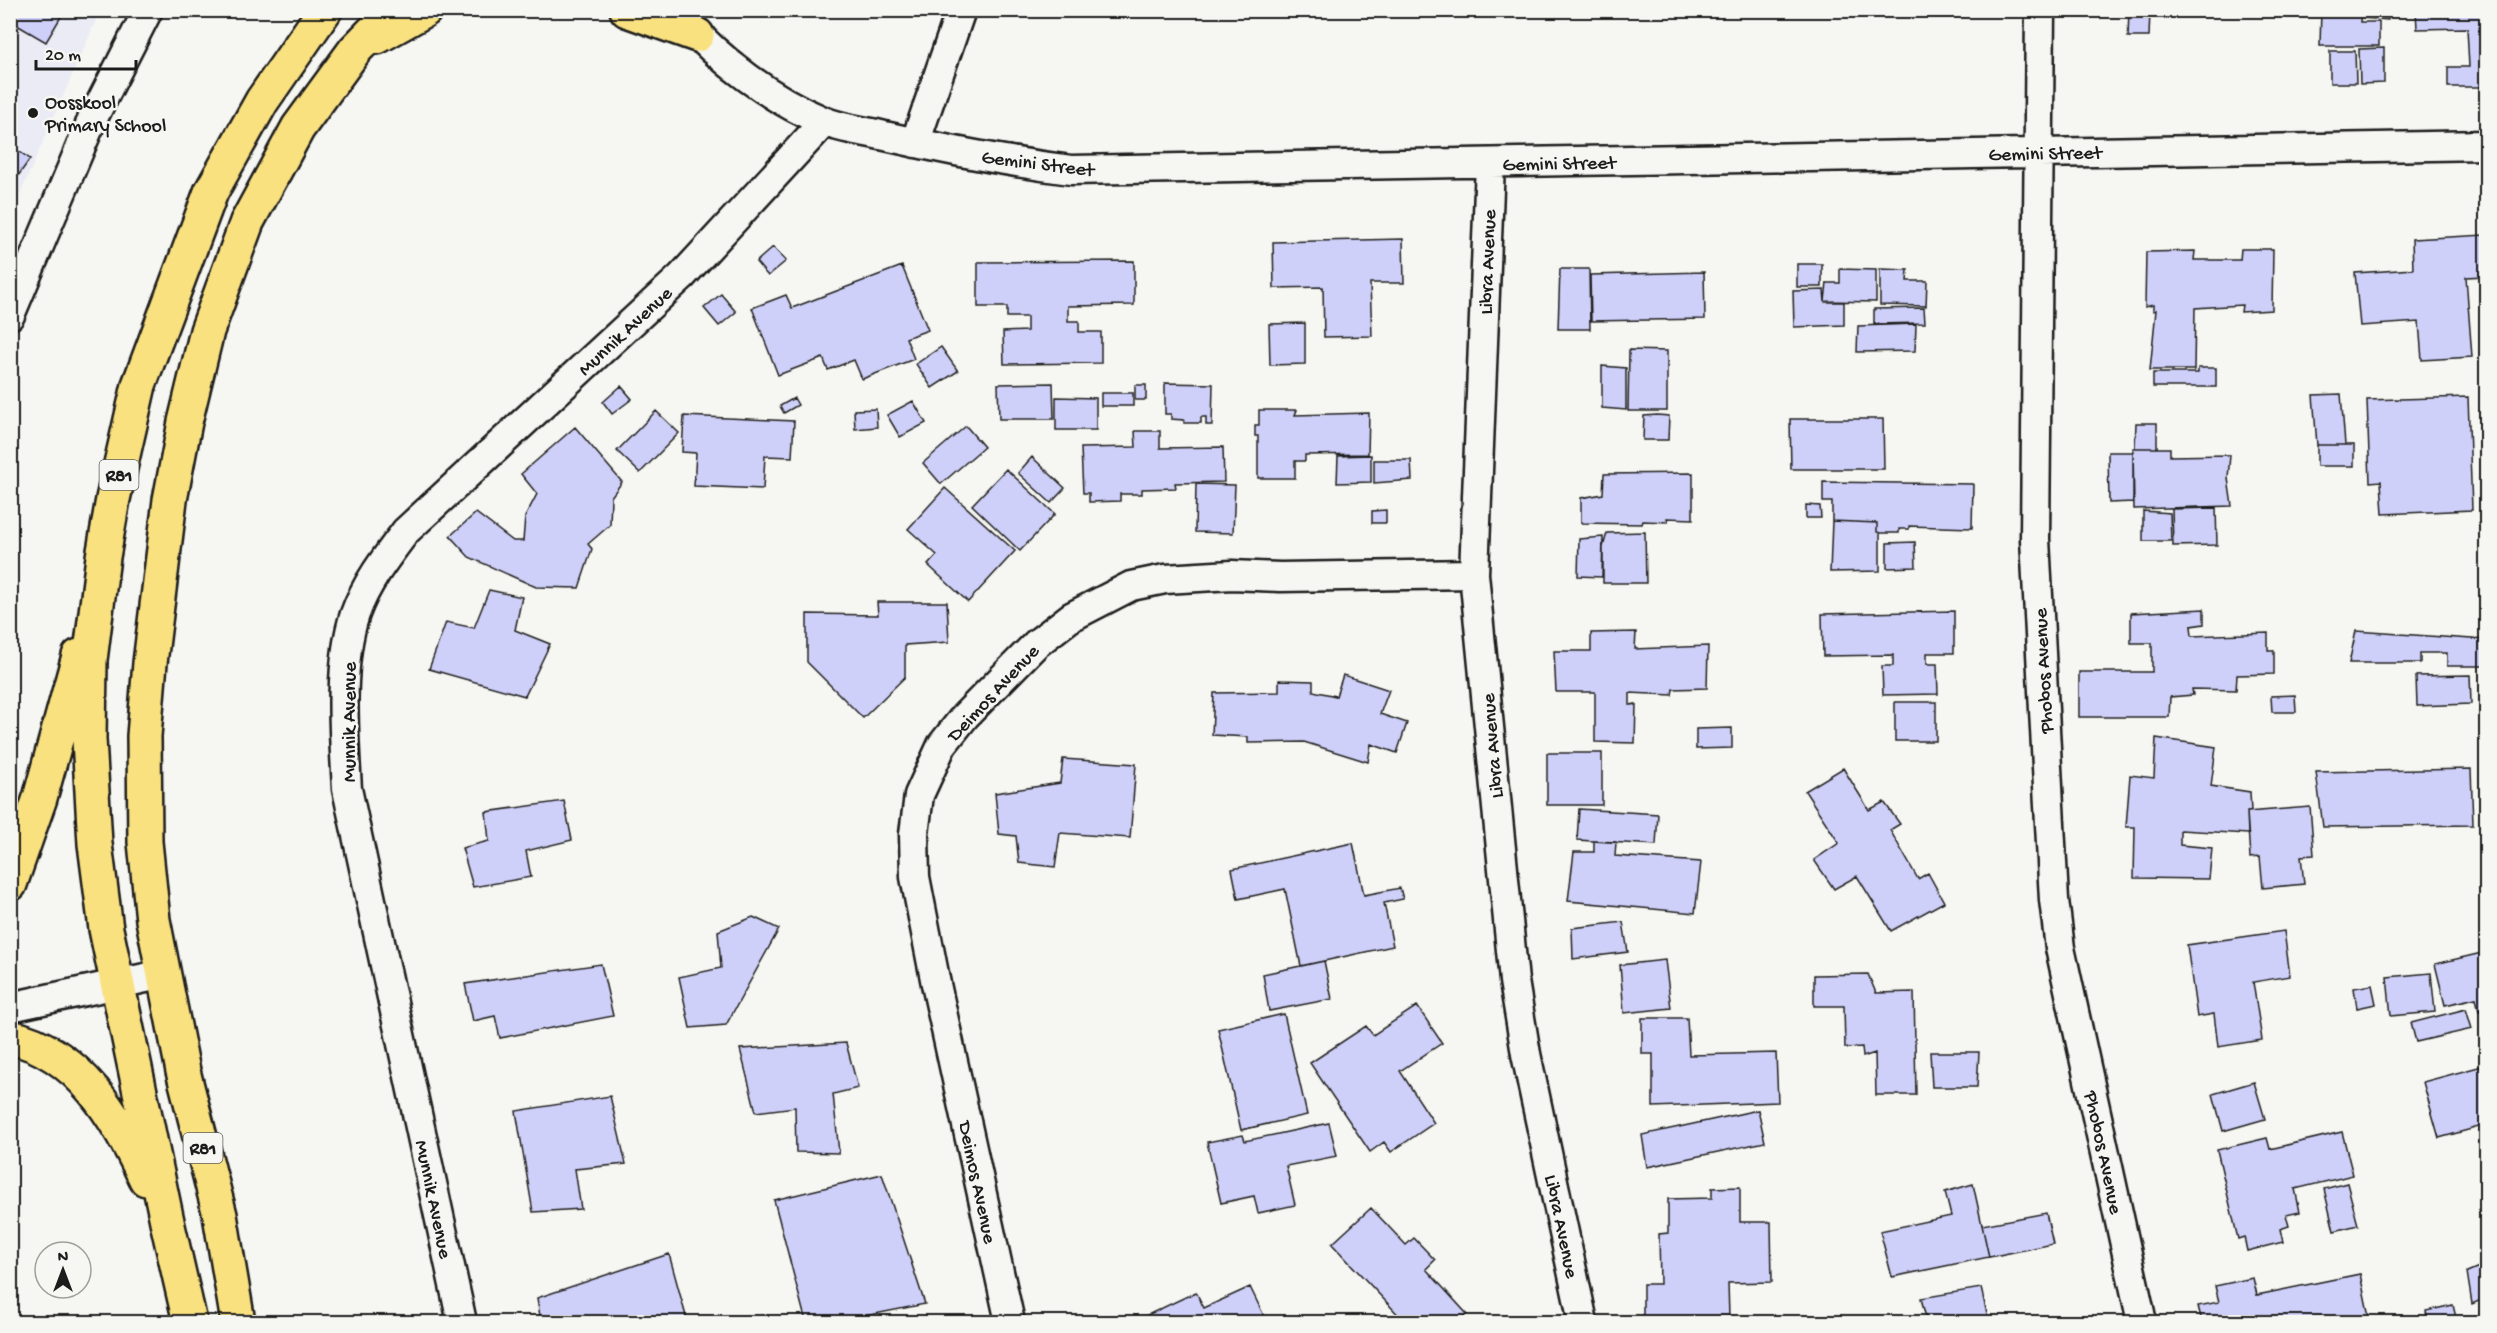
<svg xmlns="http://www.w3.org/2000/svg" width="2497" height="1333" viewBox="0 0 2497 1333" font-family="'Gochi Hand',sans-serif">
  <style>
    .built { fill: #eaebf4 }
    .building { fill: #cfd0f9; stroke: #1c1c1c; stroke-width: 1.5 }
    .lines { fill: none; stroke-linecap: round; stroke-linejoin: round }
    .street-casing { stroke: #1c1c1c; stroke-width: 33 }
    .primary-casing { stroke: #1c1c1c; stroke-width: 38 }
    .street { stroke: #f6f6f2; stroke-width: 28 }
    .primary { stroke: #fae180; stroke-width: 33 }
    .poi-dot { fill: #1c1c1c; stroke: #f6f6f2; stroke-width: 2 }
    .labels { text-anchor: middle; stroke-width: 5; stroke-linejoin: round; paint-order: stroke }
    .shield { fill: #f6f6f2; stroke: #5d5d5c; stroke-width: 1.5 }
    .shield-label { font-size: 18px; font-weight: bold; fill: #1c1c1c }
    .poi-label { font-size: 20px; fill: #1c1c1c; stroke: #f6f6f2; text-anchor: start }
    .street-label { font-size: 20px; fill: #1c1c1c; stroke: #f6f6f2 }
  </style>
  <rect width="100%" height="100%" fill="#f6f6f2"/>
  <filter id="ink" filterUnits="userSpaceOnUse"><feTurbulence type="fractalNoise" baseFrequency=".0167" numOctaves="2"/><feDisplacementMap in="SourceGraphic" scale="12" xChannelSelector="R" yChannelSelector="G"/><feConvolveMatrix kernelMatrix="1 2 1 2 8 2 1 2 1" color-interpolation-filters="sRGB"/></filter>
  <g filter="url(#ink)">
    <path class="built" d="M 11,11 L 100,11 L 11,215 Z"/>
    <path class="building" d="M 10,10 L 65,10 L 46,42 L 10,21 Z
      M 2129,10 L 2150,10 L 2149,37 L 2128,37 Z
      M 2321,10 L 2361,10 L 2360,22 L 2379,22 L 2379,46 L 2320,46 Z
      M 2364,10 L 2388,10 L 2388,20 L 2364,18 Z
      M 2416,10 L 2486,10 L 2486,87 L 2448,87 L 2448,67 L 2469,67 L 2467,28 L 2417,29 Z
      M 2384,48 L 2384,83 L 2360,84 L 2359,49 Z
      M 2330,51 L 2355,51 L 2356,83 L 2330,83 Z
      M 11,146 L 30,159 L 11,186 L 10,185 Z
      M 2486,235 L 2486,276 L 2466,277 L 2472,357 L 2422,360 L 2419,322 L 2360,326 L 2355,273 L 2413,269 L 2412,239 Z
      M 1403,239 L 1404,283 L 1370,283 L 1372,336 L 1324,337 L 1323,287 L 1274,288 L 1273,242 Z
      M 773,247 L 786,261 L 768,276 L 756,262 Z
      M 2241,249 L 2273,249 L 2272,310 L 2241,312 L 2242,305 L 2195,308 L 2194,370 L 2150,370 L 2156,310 L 2153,311 L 2153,305 L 2145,307 L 2146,252 L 2195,251 L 2194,260 L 2240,260 Z
      M 1134,261 L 1134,305 L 1068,306 L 1068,321 L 1079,321 L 1079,332 L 1101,332 L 1101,363 L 1004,364 L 1003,332 L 1027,331 L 1027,317 L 1007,317 L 1007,307 L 978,307 L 978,262 Z
      M 1797,264 L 1822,264 L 1822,287 L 1797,287 Z
      M 902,266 L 928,330 L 906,338 L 914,359 L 862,379 L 854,360 L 828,370 L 823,358 L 778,375 L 752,308 L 786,295 L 792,308 Z
      M 1560,269 L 1589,269 L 1590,329 L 1558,329 Z
      M 1840,269 L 1876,270 L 1876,302 L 1825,301 L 1827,283 L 1840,283 Z
      M 1880,269 L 1908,270 L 1907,281 L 1927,281 L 1926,306 L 1880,305 Z
      M 1704,272 L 1705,319 L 1591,321 L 1590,275 Z
      M 1824,290 L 1825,302 L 1844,302 L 1844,325 L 1794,327 L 1793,291 Z
      M 721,294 L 736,312 L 719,326 L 704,308 Z
      M 1924,308 L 1925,323 L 1874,324 L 1874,309 Z
      M 1305,323 L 1305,364 L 1270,365 L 1269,324 Z
      M 1916,324 L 1915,351 L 1857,352 L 1858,326 Z
      M 941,347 L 958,371 L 932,388 L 916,364 Z
      M 1629,350 L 1667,351 L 1667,411 L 1628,411 Z
      M 1602,366 L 1626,368 L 1626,410 L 1602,408 Z
      M 2198,368 L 2216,368 L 2216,387 L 2153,387 L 2153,373 L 2198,373 Z
      M 1053,383 L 1054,419 L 999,419 L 998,384 Z
      M 1165,383 L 1213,384 L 1212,425 L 1206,425 L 1206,417 L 1201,417 L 1201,423 L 1184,423 L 1184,420 L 1171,419 L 1171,414 L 1165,414 Z
      M 1135,385 L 1146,385 L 1146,400 L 1135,400 Z
      M 621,386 L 632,399 L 612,414 L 603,402 Z
      M 1101,393 L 1133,393 L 1133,406 L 1101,406 Z
      M 2341,394 L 2345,445 L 2317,445 L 2313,395 Z
      M 1056,397 L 1096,398 L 1096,430 L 1056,430 Z
      M 2468,397 L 2472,510 L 2383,514 L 2381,481 L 2370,482 L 2367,400 Z
      M 794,398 L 798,405 L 784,413 L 780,406 Z
      M 913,401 L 926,423 L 900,437 L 887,415 Z
      M 876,409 L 877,427 L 855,429 L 854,410 Z
      M 1259,410 L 1297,410 L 1295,415 L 1369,413 L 1368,454 L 1305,455 L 1305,461 L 1295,461 L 1295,478 L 1258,478 L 1258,436 L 1255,436 L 1255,425 L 1259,425 Z
      M 656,411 L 679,433 L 640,473 L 617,451 Z
      M 1657,415 L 1669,416 L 1668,440 L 1643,440 L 1644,416 Z
      M 684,416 L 794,421 L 792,457 L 765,456 L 763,489 L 694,486 L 696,453 L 682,452 Z
      M 1790,419 L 1883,419 L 1884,469 L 1791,469 Z
      M 2136,423 L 2157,423 L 2157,448 L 2135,448 Z
      M 966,426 L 984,447 L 941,484 L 923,463 Z
      M 575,427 L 622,482 L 611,497 L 610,525 L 588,544 L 592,549 L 579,588 L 536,587 L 469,557 L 450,536 L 476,513 L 513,541 L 523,541 L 525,517 L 537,494 L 521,474 Z
      M 1135,431 L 1160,431 L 1160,448 L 1223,447 L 1224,482 L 1175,483 L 1176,488 L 1142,489 L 1142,494 L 1120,494 L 1120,501 L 1089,502 L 1089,493 L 1083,493 L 1081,448 L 1136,447 Z
      M 2317,445 L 2354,445 L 2354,466 L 2317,466 Z
      M 2133,448 L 2170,448 L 2170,456 L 2230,455 L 2228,478 L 2232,506 L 2134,509 Z
      M 2108,452 L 2133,452 L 2133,502 L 2109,503 Z
      M 1371,455 L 1371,482 L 1337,483 L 1338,456 Z
      M 1032,457 L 1065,488 L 1051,503 L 1018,473 Z
      M 1374,460 L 1411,460 L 1412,480 L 1374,483 Z
      M 1006,469 L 1055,514 L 1020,551 L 972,505 Z
      M 1693,473 L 1693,519 L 1667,518 L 1668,522 L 1643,521 L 1642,524 L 1581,523 L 1581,498 L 1603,494 L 1604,474 Z
      M 1823,482 L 1973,484 L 1972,528 L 1909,526 L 1909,529 L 1899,529 L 1899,533 L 1880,533 L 1877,532 L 1877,523 L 1832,521 L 1832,502 L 1823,502 Z
      M 1196,484 L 1235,485 L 1233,533 L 1195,532 Z
      M 945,488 L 1015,551 L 968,602 L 928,565 L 937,555 L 908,529 Z
      M 1806,505 L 1820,506 L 1821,518 L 1806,518 Z
      M 2216,508 L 2217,545 L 2173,546 L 2172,509 Z
      M 1386,510 L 1386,523 L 1372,523 L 1372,511 Z
      M 2143,511 L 2170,513 L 2171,541 L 2143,541 Z
      M 1832,521 L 1877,523 L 1877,532 L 1880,533 L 1880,571 L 1830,572 Z
      M 1645,532 L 1646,583 L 1603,583 L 1603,547 L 1607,533 Z
      M 1603,537 L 1602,577 L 1578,576 L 1579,539 Z
      M 1915,542 L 1916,567 L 1887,568 L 1887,543 Z
      M 489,590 L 522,597 L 515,630 L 550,644 L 525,696 L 429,669 L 446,622 L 474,628 Z
      M 877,602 L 947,602 L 949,642 L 905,645 L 905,677 L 863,718 L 807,662 L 807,614 L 878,615 Z
      M 2204,609 L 2204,624 L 2191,626 L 2192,636 L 2268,633 L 2268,650 L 2274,650 L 2274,674 L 2237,675 L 2236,690 L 2192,689 L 2193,695 L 2170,697 L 2169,717 L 2079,717 L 2079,672 L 2152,672 L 2152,643 L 2131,643 L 2131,613 Z
      M 1954,611 L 1954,653 L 1927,653 L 1927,664 L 1937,664 L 1938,694 L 1883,695 L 1882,666 L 1893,666 L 1893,655 L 1823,656 L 1822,614 Z
      M 2356,631 L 2486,640 L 2486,666 L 2447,666 L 2447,653 L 2420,653 L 2420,663 L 2349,663 Z
      M 1636,632 L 1635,649 L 1708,646 L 1707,688 L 1673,689 L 1672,695 L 1630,693 L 1630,705 L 1636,704 L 1635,743 L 1595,742 L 1595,692 L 1556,692 L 1554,651 L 1591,651 L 1591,633 Z
      M 1343,675 L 1389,690 L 1380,714 L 1407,723 L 1397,753 L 1371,744 L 1368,762 L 1304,742 L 1248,743 L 1248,737 L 1212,735 L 1214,693 L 1279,692 L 1279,680 L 1313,681 L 1313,691 L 1336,696 Z
      M 2470,675 L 2471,704 L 2417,706 L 2416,676 Z
      M 2295,695 L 2296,712 L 2272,712 L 2271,696 Z
      M 1895,702 L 1936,702 L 1936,741 L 1895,741 Z
      M 1732,728 L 1732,748 L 1696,749 L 1696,729 Z
      M 2156,738 L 2216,747 L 2211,786 L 2250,792 L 2251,812 L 2247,812 L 2248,834 L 2180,830 L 2180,845 L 2212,848 L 2209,879 L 2134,878 L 2135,827 L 2126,827 L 2130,775 L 2154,778 Z
      M 1547,753 L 1602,753 L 1602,805 L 1547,805 Z
      M 1063,759 L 1136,764 L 1130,838 L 1060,833 L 1055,867 L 1019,863 L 1016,836 L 999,834 L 995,793 L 1060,783 Z
      M 1843,768 L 1869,810 L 1884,802 L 1900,824 L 1890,830 L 1918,879 L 1928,873 L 1944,902 L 1891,931 L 1857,876 L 1834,889 L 1814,860 L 1839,843 L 1805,791 Z
      M 2471,769 L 2473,825 L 2323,827 L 2316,772 Z
      M 564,801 L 572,840 L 526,851 L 531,877 L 473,887 L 462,848 L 489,841 L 486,812 Z
      M 2310,807 L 2314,855 L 2301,856 L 2304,884 L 2263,888 L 2260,857 L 2250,858 L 2247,812 Z
      M 1579,809 L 1658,814 L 1656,845 L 1577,840 Z
      M 1594,841 L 1616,842 L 1615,856 L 1701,862 L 1695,913 L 1568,901 L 1574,852 L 1594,852 Z
      M 1353,843 L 1364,895 L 1400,888 L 1403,899 L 1384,903 L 1393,946 L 1301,966 L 1285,889 L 1238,899 L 1232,869 Z
      M 753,917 L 779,929 L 726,1025 L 690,1028 L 679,977 L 721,968 L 718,931 Z
      M 1623,922 L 1628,952 L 1573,959 L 1572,928 Z
      M 2284,931 L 2290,976 L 2253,982 L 2262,1040 L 2218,1047 L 2214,1014 L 2197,1017 L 2187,945 Z
      M 2486,952 L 2486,1009 L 2479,1011 L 2476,998 L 2445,1005 L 2435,964 Z
      M 1665,960 L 1671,1008 L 1624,1013 L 1620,965 Z
      M 1324,961 L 1332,999 L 1269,1011 L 1263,974 Z
      M 601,964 L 613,1016 L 500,1038 L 495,1016 L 473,1021 L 465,984 Z
      M 2431,973 L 2435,1012 L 2391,1016 L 2387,977 Z
      M 1868,974 L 1876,993 L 1914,992 L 1916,1095 L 1876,1095 L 1875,1053 L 1863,1057 L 1862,1047 L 1845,1048 L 1844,1006 L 1814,1006 L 1814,975 Z
      M 2372,985 L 2376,1004 L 2357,1008 L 2354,988 Z
      M 1417,1006 L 1442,1043 L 1400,1071 L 1434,1123 L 1391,1152 L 1384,1142 L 1370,1152 L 1310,1063 L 1366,1026 L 1373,1035 Z
      M 2466,1009 L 2472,1029 L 2416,1042 L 2411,1023 Z
      M 1284,1014 L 1307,1115 L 1241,1130 L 1218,1029 Z
      M 1642,1018 L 1687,1018 L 1689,1055 L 1776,1053 L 1778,1102 L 1653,1107 L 1653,1054 L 1642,1054 Z
      M 846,1043 L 858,1088 L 833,1094 L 839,1153 L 796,1152 L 795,1107 L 756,1112 L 740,1049 Z
      M 1930,1052 L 1979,1052 L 1977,1087 L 1932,1087 Z
      M 2486,1065 L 2486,1125 L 2439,1138 L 2423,1082 Z
      M 2254,1082 L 2265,1119 L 2223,1131 L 2213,1094 Z
      M 610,1096 L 626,1164 L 575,1169 L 581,1209 L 533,1212 L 516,1111 Z
      M 1758,1110 L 1765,1142 L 1647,1167 L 1642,1135 Z
      M 1329,1123 L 1337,1156 L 1286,1166 L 1295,1205 L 1258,1213 L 1254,1196 L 1221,1203 L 1207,1142 L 1243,1135 L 1245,1141 Z
      M 2342,1132 L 2353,1175 L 2295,1189 L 2300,1212 L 2286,1215 L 2289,1226 L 2280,1229 L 2283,1242 L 2247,1251 L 2244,1237 L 2238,1239 L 2217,1150 L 2267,1138 L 2270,1149 Z
      M 882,1174 L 925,1304 L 835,1322 L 806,1322 L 774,1200 Z
      M 2347,1183 L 2358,1225 L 2334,1231 L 2324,1189 Z
      M 1973,1184 L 1989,1257 L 1892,1277 L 1880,1231 L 1951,1216 L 1945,1192 Z
      M 1740,1187 L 1740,1222 L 1771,1222 L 1772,1282 L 1728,1283 L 1729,1317 L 1683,1317 L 1683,1322 L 1643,1322 L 1643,1284 L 1660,1284 L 1659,1234 L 1668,1233 L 1668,1199 L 1712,1198 L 1712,1188 Z
      M 1371,1208 L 1406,1245 L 1414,1238 L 1435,1260 L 1426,1269 L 1467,1314 L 1457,1322 L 1405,1322 L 1332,1244 Z
      M 2046,1213 L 2053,1244 L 1989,1257 L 1982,1225 Z
      M 669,1254 L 687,1320 L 677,1322 L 541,1322 L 537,1298 Z
      M 2486,1264 L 2486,1298 L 2472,1304 L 2467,1272 Z
      M 2360,1274 L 2370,1322 L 2202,1322 L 2198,1306 L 2219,1302 L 2215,1286 L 2253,1278 L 2257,1295 Z
      M 1250,1287 L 1267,1322 L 1143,1322 L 1141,1318 L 1196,1292 L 1204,1308 Z
      M 1981,1288 L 1988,1318 L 1967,1322 L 1927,1322 L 1921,1298 Z
      M 2453,1305 L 2457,1322 L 2428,1322 L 2426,1311 Z"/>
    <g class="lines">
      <defs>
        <path id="street" d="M 2040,10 L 2035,539 L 2054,900 L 2060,948 L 2142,1322
          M 683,19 C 720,61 771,99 823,121 C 842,129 865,131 885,136 C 946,150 1008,162 1071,170 L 2486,145
          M 915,143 L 961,10
          M 1490,163 L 1474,574 L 1514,981 L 1526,1054 L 1583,1322
          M 10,315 L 92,120 L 148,10
          M 10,1007 L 164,974
          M 462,1322 L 347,789 C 344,737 338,664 355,614 C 366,583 387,556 406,531 L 682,276 L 824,122
          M 1010,1322 L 936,984 L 915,877 L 914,834 L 919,795 L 942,745 L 965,716 L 1036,644 L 1071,617 L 1131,586 L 1165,579 L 1232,575 L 1280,577 L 1474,574"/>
        <path id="primary" d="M 627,10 L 697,35
          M 377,37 L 425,10
          M 10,884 L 40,798 L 79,656
          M 10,1037 C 80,1052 118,1119 146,1179
          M 190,1322 L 168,1226 L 106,929 L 95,844 L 89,739 L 90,660 L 103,557 L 113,499 L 139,385 L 211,192 L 262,101 L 325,10
          M 238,1322 L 220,1215 L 183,1071 L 153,920 L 145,842 L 144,736 L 150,663 L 170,500 L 185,422 L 207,331 L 247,222 L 298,128 L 355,50 L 394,10"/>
      </defs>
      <use href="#street" class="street-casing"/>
      <use href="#primary" class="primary-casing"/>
      <use href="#street" class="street"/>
      <use href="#primary" class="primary"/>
    </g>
  </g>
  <circle class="poi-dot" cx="33" cy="113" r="6"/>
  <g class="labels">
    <g class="shield">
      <rect x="99.5" y="460" width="39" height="30" rx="4.5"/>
      <rect x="183.5" y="1133" width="39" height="30" rx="4.5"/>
    </g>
    <g class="shield-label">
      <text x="119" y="481">R81</text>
      <text x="203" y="1154">R81</text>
    </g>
    <g class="poi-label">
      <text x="45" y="108">Oosskool<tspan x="45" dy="23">Primary School</tspan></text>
    </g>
    <g class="street-label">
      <text transform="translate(2045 152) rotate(-1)" y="7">Gemini Street</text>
      <text transform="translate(1038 162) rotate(7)" y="7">Gemini Street</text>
      <text transform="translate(1559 162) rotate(-1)" y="7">Gemini Street</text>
      <text transform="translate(1486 262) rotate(-88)" y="7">Libra Avenue</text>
      <text transform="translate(624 330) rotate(-43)" y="7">Munnik Avenue</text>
      <text transform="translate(2042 671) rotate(-93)" y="7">Phobos Avenue</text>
      <text transform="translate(992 692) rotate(-47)" y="7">Deimos Avenue</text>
      <text transform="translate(348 722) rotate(-90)" y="7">Munnik Avenue</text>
      <text transform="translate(1491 746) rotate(-95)" y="7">Libra Avenue</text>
      <text transform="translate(2105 1152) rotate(78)" y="7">Phobos Avenue</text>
      <text transform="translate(979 1182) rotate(78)" y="7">Deimos Avenue</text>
      <text transform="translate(435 1199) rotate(78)" y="7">Munnik Avenue</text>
      <text transform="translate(1563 1226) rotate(78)" y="7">Libra Avenue</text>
    </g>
  </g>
  <rect width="2497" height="1333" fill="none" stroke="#f6f6f2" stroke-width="36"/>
  <rect x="18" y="18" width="2461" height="1297" fill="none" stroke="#1c1c1c" stroke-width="2" filter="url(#ink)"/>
  <g transform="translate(63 1270)"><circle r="28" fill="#f6f6f2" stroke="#9f9f9c" stroke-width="1.5"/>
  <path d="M0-4.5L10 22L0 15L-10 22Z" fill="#1c1c1c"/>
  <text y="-9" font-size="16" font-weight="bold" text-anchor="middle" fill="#1c1c1c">N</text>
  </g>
  <path d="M36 60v9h100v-9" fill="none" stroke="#1c1c1c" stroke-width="3"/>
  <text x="45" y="60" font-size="18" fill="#1c1c1c" stroke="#f6f6f2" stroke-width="4.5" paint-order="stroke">20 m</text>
</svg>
